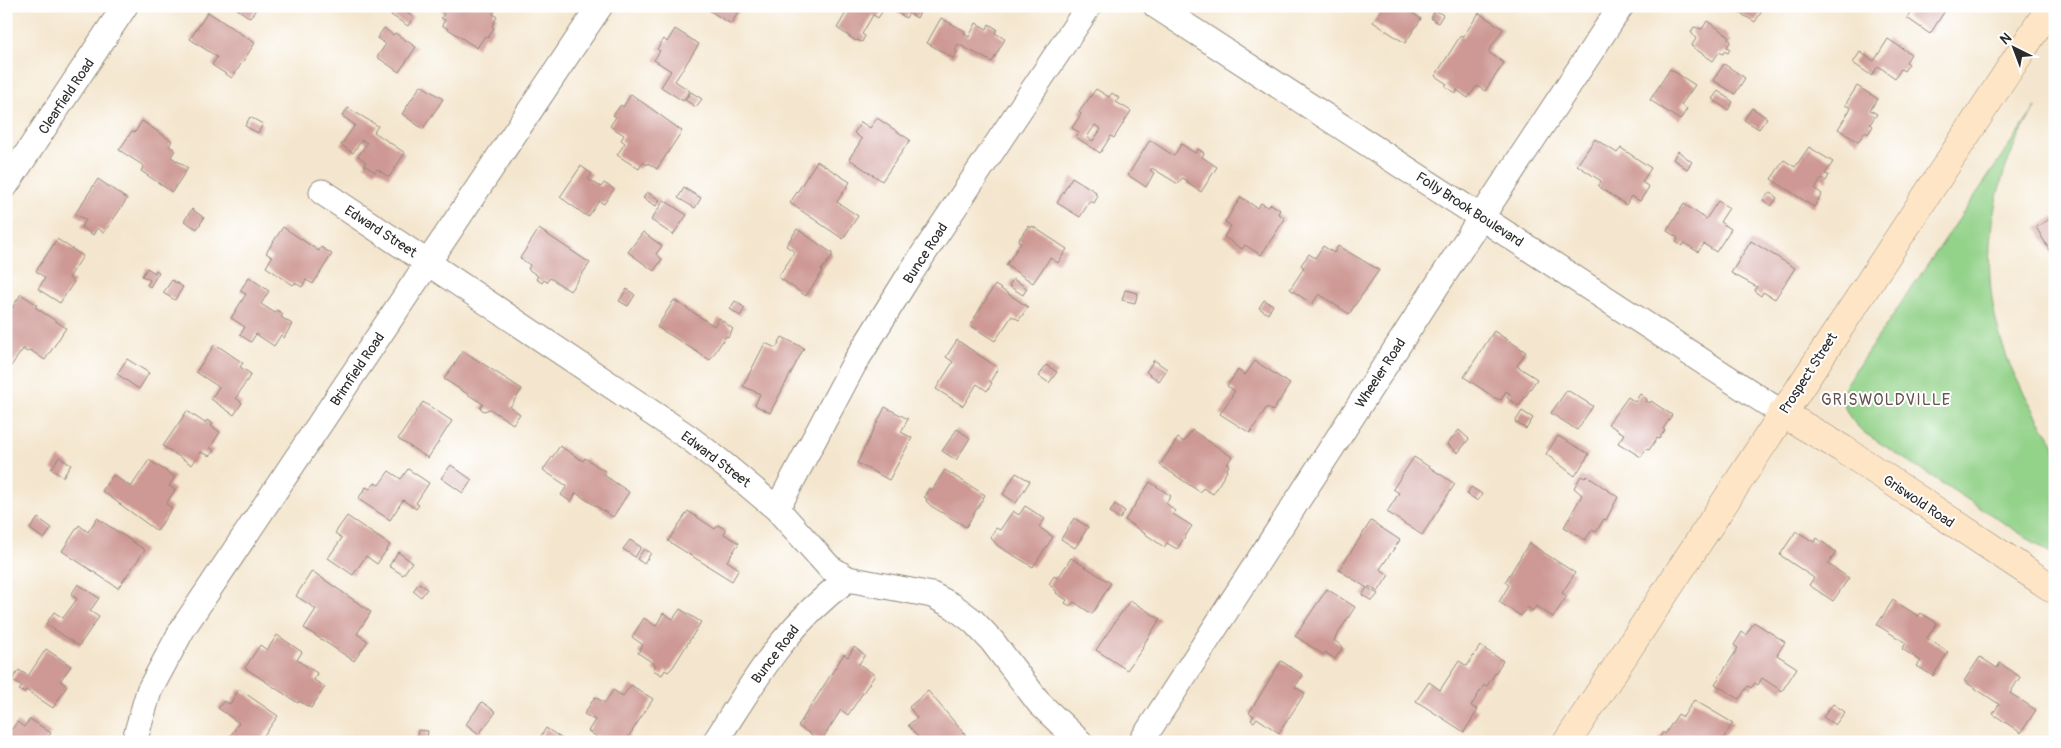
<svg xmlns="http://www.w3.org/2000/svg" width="2061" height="748" viewBox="0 0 2061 748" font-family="Pangolin,sans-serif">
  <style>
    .green { fill: #93d289; stroke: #5f7e5a }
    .building { fill: #ce9994; fill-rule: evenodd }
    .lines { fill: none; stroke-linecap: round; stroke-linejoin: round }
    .street-casing { stroke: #90887c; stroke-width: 27 }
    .secondary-casing { stroke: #90887c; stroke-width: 29 }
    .street { stroke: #fff; stroke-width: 25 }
    .secondary { stroke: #fee5c5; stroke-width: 28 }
    .labels { text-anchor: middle; stroke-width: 4; stroke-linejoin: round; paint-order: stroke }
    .street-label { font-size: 14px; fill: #2b2b2b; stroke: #fff }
    .quarter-label { font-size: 16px; letter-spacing: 1px; fill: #645250; stroke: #fff }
  </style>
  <rect width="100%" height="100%" fill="#fff"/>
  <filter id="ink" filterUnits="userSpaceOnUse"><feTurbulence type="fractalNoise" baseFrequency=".02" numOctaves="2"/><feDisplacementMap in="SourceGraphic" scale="10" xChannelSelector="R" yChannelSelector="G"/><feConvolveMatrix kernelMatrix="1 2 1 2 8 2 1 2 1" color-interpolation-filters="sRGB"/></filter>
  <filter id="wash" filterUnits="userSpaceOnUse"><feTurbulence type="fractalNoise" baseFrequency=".0096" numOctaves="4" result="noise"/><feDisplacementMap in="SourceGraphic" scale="20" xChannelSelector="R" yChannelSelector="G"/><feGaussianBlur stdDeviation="1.12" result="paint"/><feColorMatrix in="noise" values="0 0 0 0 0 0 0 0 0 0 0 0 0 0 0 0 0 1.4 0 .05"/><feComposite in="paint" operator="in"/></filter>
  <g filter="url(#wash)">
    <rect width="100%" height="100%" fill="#f4e6ce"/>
    <path class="green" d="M 2036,107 C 1984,186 1974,287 2014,374 C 2023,392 2033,409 2043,427 C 2047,433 2053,440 2055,446 C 2057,455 2055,468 2055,477 C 2055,503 2055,530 2055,556 L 1866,434 C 1849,420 1837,403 1847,382 Z"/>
    <g id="blocks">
      <path class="building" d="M 233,6 L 258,6 L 250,18 Z
        M 397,6 L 413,17 L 408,26 L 391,15 Z
        M 444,6 L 494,6 L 495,10 L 493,14 L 497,17 L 492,26 L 494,28 L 488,38 L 485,36 L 477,48 L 442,25 L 445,20 L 441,18 L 444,14 L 441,11 Z
        M 713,6 L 738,6 L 741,8 L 731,24 L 710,11 Z
        M 850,6 L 867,8 L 868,6 L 881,6 L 884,9 L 878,18 L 873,15 L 862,34 L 865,36 L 862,42 L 857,40 L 856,41 L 837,28 Z
        M 887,6 L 924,6 L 917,18 L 909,13 L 906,18 Z
        M 1384,6 L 1402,6 L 1421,19 L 1405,43 L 1373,22 Z
        M 1728,6 L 1765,6 L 1755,22 Z
        M 1914,6 L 1948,6 L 1930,34 L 1907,18 Z
        M 1435,10 L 1443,15 L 1438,23 L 1431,18 Z
        M 208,12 L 255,43 L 232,78 L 212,65 L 217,57 L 190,39 Z
        M 1479,13 L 1503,29 L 1488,52 L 1504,63 L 1485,91 L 1477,86 L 1468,98 L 1457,90 L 1456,94 L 1445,86 L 1447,84 L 1435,76 L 1461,35 L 1463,37 Z
        M 941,18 L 965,31 L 964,34 L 969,37 L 976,23 L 987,29 L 989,24 L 997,29 L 995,33 L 1005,39 L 992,62 L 958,44 L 955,50 L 957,52 L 953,58 L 927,43 Z
        M 1707,21 L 1729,36 L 1728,39 L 1731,41 L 1727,47 L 1730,49 L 1728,53 L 1724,51 L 1723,54 L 1719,52 L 1713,61 L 1691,46 L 1696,39 L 1691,32 L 1694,27 L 1702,29 Z
        M 384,28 L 393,35 L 395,33 L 416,47 L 399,72 L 377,57 L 386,44 L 377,38 Z
        M 675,29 L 699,44 L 675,81 L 690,91 L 683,101 L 661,87 L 671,71 L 654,60 L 660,51 L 657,49 L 664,39 L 667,42 Z
        M 1888,39 L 1911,54 L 1906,62 L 1909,64 L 1904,71 L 1901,69 L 1895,78 L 1878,66 L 1872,76 L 1853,63 L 1860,52 L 1874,61 Z
        M 1724,64 L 1745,78 L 1735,94 L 1713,80 Z
        M 1670,69 L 1695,85 L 1681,105 L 1687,109 L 1680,120 L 1650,100 Z
        M 421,85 L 443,99 L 423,129 L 402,114 Z
        M 1857,86 L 1878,99 L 1870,110 L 1877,114 L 1870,124 L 1873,126 L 1868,134 L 1865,132 L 1858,142 L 1838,129 L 1851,108 L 1845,105 Z
        M 1096,89 L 1109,97 L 1112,93 L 1119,98 L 1116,102 L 1131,111 L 1114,138 L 1111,136 L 1100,153 L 1076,137 L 1079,132 L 1072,128 L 1081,114 L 1079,112 ZM 1095,125 L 1101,129 L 1093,141 L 1087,137 Z
        M 1718,91 L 1733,102 L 1728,110 L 1712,99 Z
        M 691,92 L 702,99 L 696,107 L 685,100 Z
        M 631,94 L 682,131 L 657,169 L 648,163 L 647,165 L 643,162 L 639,169 L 617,155 L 625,143 L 621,140 L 624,135 L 610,126 L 616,117 L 613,115 L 621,105 L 623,107 Z
        M 348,108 L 378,126 L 374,132 L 405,153 L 389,177 L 377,169 L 375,172 L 364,165 L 366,162 L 358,156 L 367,143 L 362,140 L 353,153 L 341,145 L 355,125 L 342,116 Z
        M 1752,108 L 1767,118 L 1759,129 L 1744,120 Z
        M 250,117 L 263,124 L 258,133 L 245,126 Z
        M 877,118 L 910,140 L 882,181 L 849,159 L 862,139 L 854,133 L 861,122 L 870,128 Z
        M 142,121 L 172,141 L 169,146 L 175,150 L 171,157 L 188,168 L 172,192 L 141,171 L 144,166 L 119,150 L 132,131 L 135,132 Z
        M 1595,139 L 1617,153 L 1621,148 L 1651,168 L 1642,182 L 1649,187 L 1640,201 L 1631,196 L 1626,205 L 1598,186 L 1601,181 L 1577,165 Z
        M 1150,140 L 1174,156 L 1181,144 L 1195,153 L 1198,149 L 1204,153 L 1202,157 L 1217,167 L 1201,192 L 1187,183 L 1188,181 L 1182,178 L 1178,184 L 1152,168 L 1150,170 L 1154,173 L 1146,187 L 1128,175 Z
        M 1809,147 L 1833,162 L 1825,174 L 1829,175 L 1826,181 L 1822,178 L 1815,189 L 1822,194 L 1814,207 L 1771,179 L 1784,160 L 1795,167 Z
        M 1678,151 L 1692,162 L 1687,169 L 1673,159 Z
        M 817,161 L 850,182 L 837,202 L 858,216 L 843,239 L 790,203 Z
        M 581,166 L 592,174 L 588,179 L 601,187 L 604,183 L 614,189 L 604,204 L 599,201 L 588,217 L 560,197 Z
        M 1072,177 L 1096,192 L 1095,194 L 1098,196 L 1094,203 L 1090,201 L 1080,217 L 1057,203 Z
        M 98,179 L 127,199 L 104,233 L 97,228 L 93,235 L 81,227 L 86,220 L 75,214 Z
        M 684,188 L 701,198 L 695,208 L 678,198 Z
        M 647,192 L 660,200 L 656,206 L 643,198 Z
        M 1770,192 L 1777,198 L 1771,206 L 1763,200 Z
        M 1241,197 L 1257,208 L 1261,203 L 1268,207 L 1271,204 L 1280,210 L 1278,213 L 1285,219 L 1261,255 L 1245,245 L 1242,249 L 1224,237 L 1231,226 L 1225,222 Z
        M 664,200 L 687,215 L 673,235 L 651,220 Z
        M 1718,201 L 1729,208 L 1720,222 L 1731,229 L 1716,252 L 1704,244 L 1698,252 L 1684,243 L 1682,246 L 1676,242 L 1678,238 L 1667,231 L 1684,204 L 1706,219 Z
        M 192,209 L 204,218 L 197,229 L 184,221 Z
        M 2055,216 L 2055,260 L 2036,227 Z
        M 1028,226 L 1031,228 L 1032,226 L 1067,249 L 1058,263 L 1050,258 L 1033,283 L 1006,265 L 1021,243 L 1018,241 Z
        M 283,227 L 319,251 L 321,247 L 332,254 L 313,284 L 306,280 L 302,287 L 295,283 L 293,285 L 266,267 L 272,257 L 266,253 Z
        M 539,229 L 590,263 L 570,291 L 550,278 L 547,282 L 544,280 L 542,283 L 536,279 L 538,276 L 528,269 L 530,265 L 520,258 Z
        M 797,229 L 832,253 L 832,257 L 821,270 L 822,272 L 806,296 L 778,277 L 795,252 L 786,246 Z
        M 643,232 L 662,246 L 656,254 L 662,259 L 654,271 L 628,252 Z
        M 57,239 L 83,256 L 69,278 L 74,282 L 60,303 L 38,289 L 45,278 L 36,271 Z
        M 1751,241 L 1795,268 L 1775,299 L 1763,292 L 1761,296 L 1754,291 L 1757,287 L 1731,273 Z
        M 1323,246 L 1334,253 L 1338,246 L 1379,270 L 1349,314 L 1319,294 L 1312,304 L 1290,289 L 1304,268 L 1301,265 L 1309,254 L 1315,258 Z
        M 147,268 L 155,273 L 156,270 L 159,272 L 150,287 L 147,285 L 150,280 L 142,276 Z
        M 249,277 L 269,291 L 261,304 L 275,313 L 277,310 L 283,314 L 281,317 L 292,324 L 284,338 L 281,335 L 274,346 L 256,334 L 251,342 L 240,335 L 245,327 L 231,318 L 246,294 L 240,291 Z
        M 1013,279 L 1027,288 L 1023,295 L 1009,286 Z
        M 172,280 L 183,287 L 175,300 L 163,293 Z
        M 995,285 L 1028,307 L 1019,320 L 1012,316 L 995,341 L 970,325 Z
        M 627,289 L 635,295 L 628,306 L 619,301 Z
        M 1125,290 L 1138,293 L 1135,303 L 1122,300 Z
        M 21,294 L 37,305 L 35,307 L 66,328 L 45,360 L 30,350 L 27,352 L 23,349 L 6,373 L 6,317 Z
        M 674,300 L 714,326 L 719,318 L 733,329 L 728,337 L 726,336 L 710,360 L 657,327 Z
        M 1264,300 L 1273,305 L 1268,314 L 1259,308 Z
        M 735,301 L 745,308 L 740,316 L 730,309 Z
        M 1494,331 L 1526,352 L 1517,366 L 1537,379 L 1519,406 L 1507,398 L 1510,394 L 1506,391 L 1501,400 L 1495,398 L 1464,377 Z
        M 782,337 L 804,348 L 770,413 L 755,405 L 760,394 L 743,386 L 765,343 L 776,348 Z
        M 957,340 L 998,368 L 990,382 L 992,383 L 987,391 L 977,384 L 963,406 L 936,389 L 953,362 L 946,357 Z
        M 215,344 L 243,363 L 240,367 L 251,374 L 236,398 L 242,403 L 234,415 L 211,399 L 219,387 L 196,372 Z
        M 463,351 L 522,389 L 510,407 L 520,414 L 513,424 L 490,409 L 484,411 L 480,408 L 483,404 L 444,379 Z
        M 127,359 L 149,373 L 139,389 L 117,374 Z
        M 1154,360 L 1167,369 L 1159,381 L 1146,372 Z
        M 1255,361 L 1290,384 L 1273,411 L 1267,407 L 1250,433 L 1220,414 L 1235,391 L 1227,386 L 1238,370 L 1245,375 Z
        M 1046,365 L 1057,372 L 1049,383 L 1039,376 Z
        M 1567,390 L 1593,406 L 1577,430 L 1551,413 Z
        M 1640,394 L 1647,399 L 1646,401 L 1650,403 L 1651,401 L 1672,415 L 1663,429 L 1665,430 L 1659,439 L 1657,438 L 1649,450 L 1646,449 L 1641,457 L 1618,443 L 1624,434 L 1608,424 L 1628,397 L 1635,402 Z
        M 423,402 L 452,421 L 428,458 L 398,439 Z
        M 885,407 L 908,419 L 901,432 L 912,438 L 889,480 L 857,463 Z
        M 187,411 L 205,423 L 207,420 L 213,424 L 211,426 L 220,432 L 210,448 L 214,450 L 210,456 L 200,452 L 192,465 L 163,446 Z
        M 1522,411 L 1533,418 L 1526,429 L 1515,422 Z
        M 957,429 L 970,438 L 956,460 L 942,451 Z
        M 1192,430 L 1232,457 L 1227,464 L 1229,466 L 1226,470 L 1227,471 L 1213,494 L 1203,488 L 1200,492 L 1160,465 L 1178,438 L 1184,442 Z
        M 1459,430 L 1469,439 L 1458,453 L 1447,444 Z
        M 1558,436 L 1589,454 L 1575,476 L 1546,454 Z
        M 560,446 L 583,461 L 585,458 L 606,472 L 604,475 L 629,492 L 613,517 L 576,493 L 571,502 L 561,495 L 567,486 L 543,470 Z
        M 59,457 L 71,465 L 63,477 L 51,469 Z
        M 1414,457 L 1455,484 L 1422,535 L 1387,512 L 1399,493 L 1393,489 Z
        M 149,460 L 175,477 L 169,486 L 175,490 L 166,504 L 172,508 L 157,531 L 102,491 L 113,475 L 131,487 Z
        M 451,465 L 472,480 L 463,493 L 441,478 Z
        M 408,469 L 429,483 L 416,503 L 419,505 L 416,509 L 403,500 L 390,520 L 358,499 L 366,487 L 370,489 L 375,483 L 379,485 L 389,471 L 401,479 Z
        M 945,470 L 985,495 L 966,527 L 931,506 L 926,501 L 927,499 L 924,497 L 929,488 L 932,490 Z
        M 1016,473 L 1030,481 L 1016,503 L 1003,494 Z
        M 1581,476 L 1585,478 L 1587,476 L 1618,497 L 1606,520 L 1604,519 L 1596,532 L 1592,530 L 1585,540 L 1564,527 L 1582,495 L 1574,488 Z
        M 1150,482 L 1171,496 L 1166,503 L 1175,511 L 1173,514 L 1192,526 L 1177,549 L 1167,543 L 1164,547 L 1125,520 Z
        M 1471,487 L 1482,494 L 1478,501 L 1467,494 Z
        M 1115,504 L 1125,511 L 1120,519 L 1110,512 Z
        M 1025,506 L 1045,519 L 1039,527 L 1053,537 L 1033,567 L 998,546 L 990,537 L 996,528 L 1000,530 L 1013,511 L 1019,515 Z
        M 688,511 L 715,529 L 718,525 L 726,530 L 724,534 L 739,543 L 727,561 L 739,569 L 732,581 L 668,541 Z
        M 347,516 L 390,545 L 377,564 L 366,556 L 353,575 L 328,558 L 342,538 L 335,533 Z
        M 38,518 L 52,528 L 44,539 L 30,529 Z
        M 97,518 L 145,550 L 118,588 L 62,551 L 79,525 L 88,532 Z
        M 1074,518 L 1088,527 L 1075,548 L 1061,539 Z
        M 1371,521 L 1400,540 L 1380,569 L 1389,575 L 1378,592 L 1369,586 L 1368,588 L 1378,594 L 1372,601 L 1362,595 L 1367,588 L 1339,570 Z
        M 1796,531 L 1814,542 L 1817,538 L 1836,552 L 1828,564 L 1849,578 L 1833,601 L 1809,585 L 1814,578 L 1780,555 Z
        M 630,540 L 641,547 L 635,557 L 623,549 Z
        M 1529,543 L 1575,573 L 1562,593 L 1567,596 L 1553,617 L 1536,606 L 1533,611 L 1527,607 L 1521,616 L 1499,602 L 1509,585 L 1505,582 Z
        M 644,549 L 651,553 L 644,564 L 637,559 Z
        M 398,552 L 412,562 L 403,575 L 389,566 Z
        M 1071,558 L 1111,583 L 1092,614 L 1074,602 L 1070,606 L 1065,603 L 1067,600 L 1056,593 L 1057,592 L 1049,584 L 1054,576 L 1058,578 Z
        M 312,571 L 371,612 L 357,634 L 368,641 L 354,661 L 304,628 L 316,609 L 296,596 Z
        M 419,583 L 427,589 L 421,597 L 413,591 Z
        M 78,584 L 99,598 L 90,611 L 99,617 L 79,646 L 46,624 L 54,612 L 63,618 L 77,599 L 71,595 Z
        M 1327,589 L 1355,607 L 1334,640 L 1343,647 L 1335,659 L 1326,653 L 1324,655 L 1295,636 Z
        M 1130,600 L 1160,619 L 1142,647 L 1143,648 L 1127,670 L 1096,650 Z
        M 1893,600 L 1918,616 L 1921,613 L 1937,623 L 1927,638 L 1948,652 L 1933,676 L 1917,666 L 1921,661 L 1902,649 L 1906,643 L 1877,625 Z
        M 680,609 L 701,622 L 673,667 L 668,672 L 665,670 L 662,675 L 653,670 L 656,665 L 638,653 L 643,645 L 632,637 L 644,618 L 656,626 L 663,613 L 673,619 Z
        M 1754,622 L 1785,642 L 1777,655 L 1797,668 L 1782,691 L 1762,678 L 1758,685 L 1755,683 L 1751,688 L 1748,686 L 1739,699 L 1715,684 L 1738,648 L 1734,645 L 1742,632 L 1746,635 Z
        M 277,635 L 302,652 L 297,660 L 317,673 L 314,680 L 325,687 L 311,708 L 299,701 L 298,703 L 245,668 L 260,645 L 267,650 Z
        M 1480,646 L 1503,661 L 1487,686 L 1484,685 L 1471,706 L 1478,710 L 1464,732 L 1416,701 L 1429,682 L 1440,690 L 1459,661 L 1467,666 Z
        M 854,647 L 865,655 L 859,664 L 875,675 L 848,715 L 841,710 L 821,741 L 798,726 L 844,654 L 848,657 Z
        M 46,649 L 71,666 L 60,681 L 67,686 L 53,708 L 26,690 L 24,693 L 19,690 L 22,687 L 12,680 L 19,670 L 28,676 Z
        M 1980,657 L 1997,668 L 2000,663 L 2020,677 L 2010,693 L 2036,710 L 2021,733 L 1993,714 L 1999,704 L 1964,681 Z
        M 1281,661 L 1303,675 L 1295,687 L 1305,693 L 1279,733 L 1257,718 L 1254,722 L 1251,720 L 1254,716 L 1249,713 Z
        M 631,685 L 653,699 L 625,742 L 605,742 L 588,731 L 595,720 L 584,714 L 595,697 L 605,703 L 613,690 L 623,696 Z
        M 239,689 L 278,716 L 262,738 L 268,742 L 226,742 L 239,723 L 218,708 L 224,701 L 230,704 Z
        M 928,691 L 968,738 L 963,742 L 922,742 L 908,725 L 917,718 L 909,707 Z
        M 1694,700 L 1733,723 L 1721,742 L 1657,742 L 1663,732 L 1665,734 L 1678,714 L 1683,717 Z
        M 482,702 L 496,712 L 479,734 L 466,724 Z
        M 1833,704 L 1845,712 L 1835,725 L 1823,717 Z
        M 30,719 L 51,733 L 45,742 L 6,742 L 6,737 L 17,722 L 24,727 Z
        M 546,728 L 567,742 L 537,742 Z
        M 418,730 L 428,731 L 426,742 L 416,742 Z"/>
    </g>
  </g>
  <g filter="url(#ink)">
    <use href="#blocks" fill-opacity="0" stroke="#90887c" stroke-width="1"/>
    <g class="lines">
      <defs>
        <path id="street" d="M 1156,6 L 1782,413
          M 6,185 L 125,6
          M 322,192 L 688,437 L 722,463 L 777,509 L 829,567 L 848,579 L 932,595 L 953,606 L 973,621 L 992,641 L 1040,704 L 1080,742
          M 777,509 L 854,364 L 910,274 L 1089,6
          M 134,742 L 149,691 L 183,628 L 600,6
          M 715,742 C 756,678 786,624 848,579
          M 1141,742 L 1482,216 L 1621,6"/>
        <path id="secondary" d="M 1782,413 L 1843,449 L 2055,590
          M 1567,742 L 2051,6"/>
      </defs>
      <use href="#street" class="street-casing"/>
      <use href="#secondary" class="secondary-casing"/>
      <use href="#street" class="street"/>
      <use href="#secondary" class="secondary"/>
    </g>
  </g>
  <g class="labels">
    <g class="street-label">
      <text transform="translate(66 96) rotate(-56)" y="5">Clearfield Road</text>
      <text transform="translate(1470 209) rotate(33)" y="5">Folly Brook Boulevard</text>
      <text transform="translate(381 231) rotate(33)" y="5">Edward Street</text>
      <text transform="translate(925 253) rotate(-57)" y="5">Bunce Road</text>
      <text transform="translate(357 369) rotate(-56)" y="5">Brimfield Road</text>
      <text transform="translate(1380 373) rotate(-57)" y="5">Wheeler Road</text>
      <text transform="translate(1808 373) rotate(-57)" y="5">Prospect Street</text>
      <text transform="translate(716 459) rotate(37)" y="5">Edward Street</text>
      <text transform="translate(1919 501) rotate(34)" y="5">Griswold Road</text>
      <text transform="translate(775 654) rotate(-53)" y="5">Bunce Road</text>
    </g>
    <g class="quarter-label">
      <text x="1886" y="405">GRISWOLDVILLE</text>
    </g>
  </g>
  <rect width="2061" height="748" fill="none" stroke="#fff" stroke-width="25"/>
  <g transform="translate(2014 48) rotate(318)" stroke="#ffffff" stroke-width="4" paint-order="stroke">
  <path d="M0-4L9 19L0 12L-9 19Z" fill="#2b2b2b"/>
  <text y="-8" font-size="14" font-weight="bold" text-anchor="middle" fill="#2b2b2b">N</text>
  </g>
</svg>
